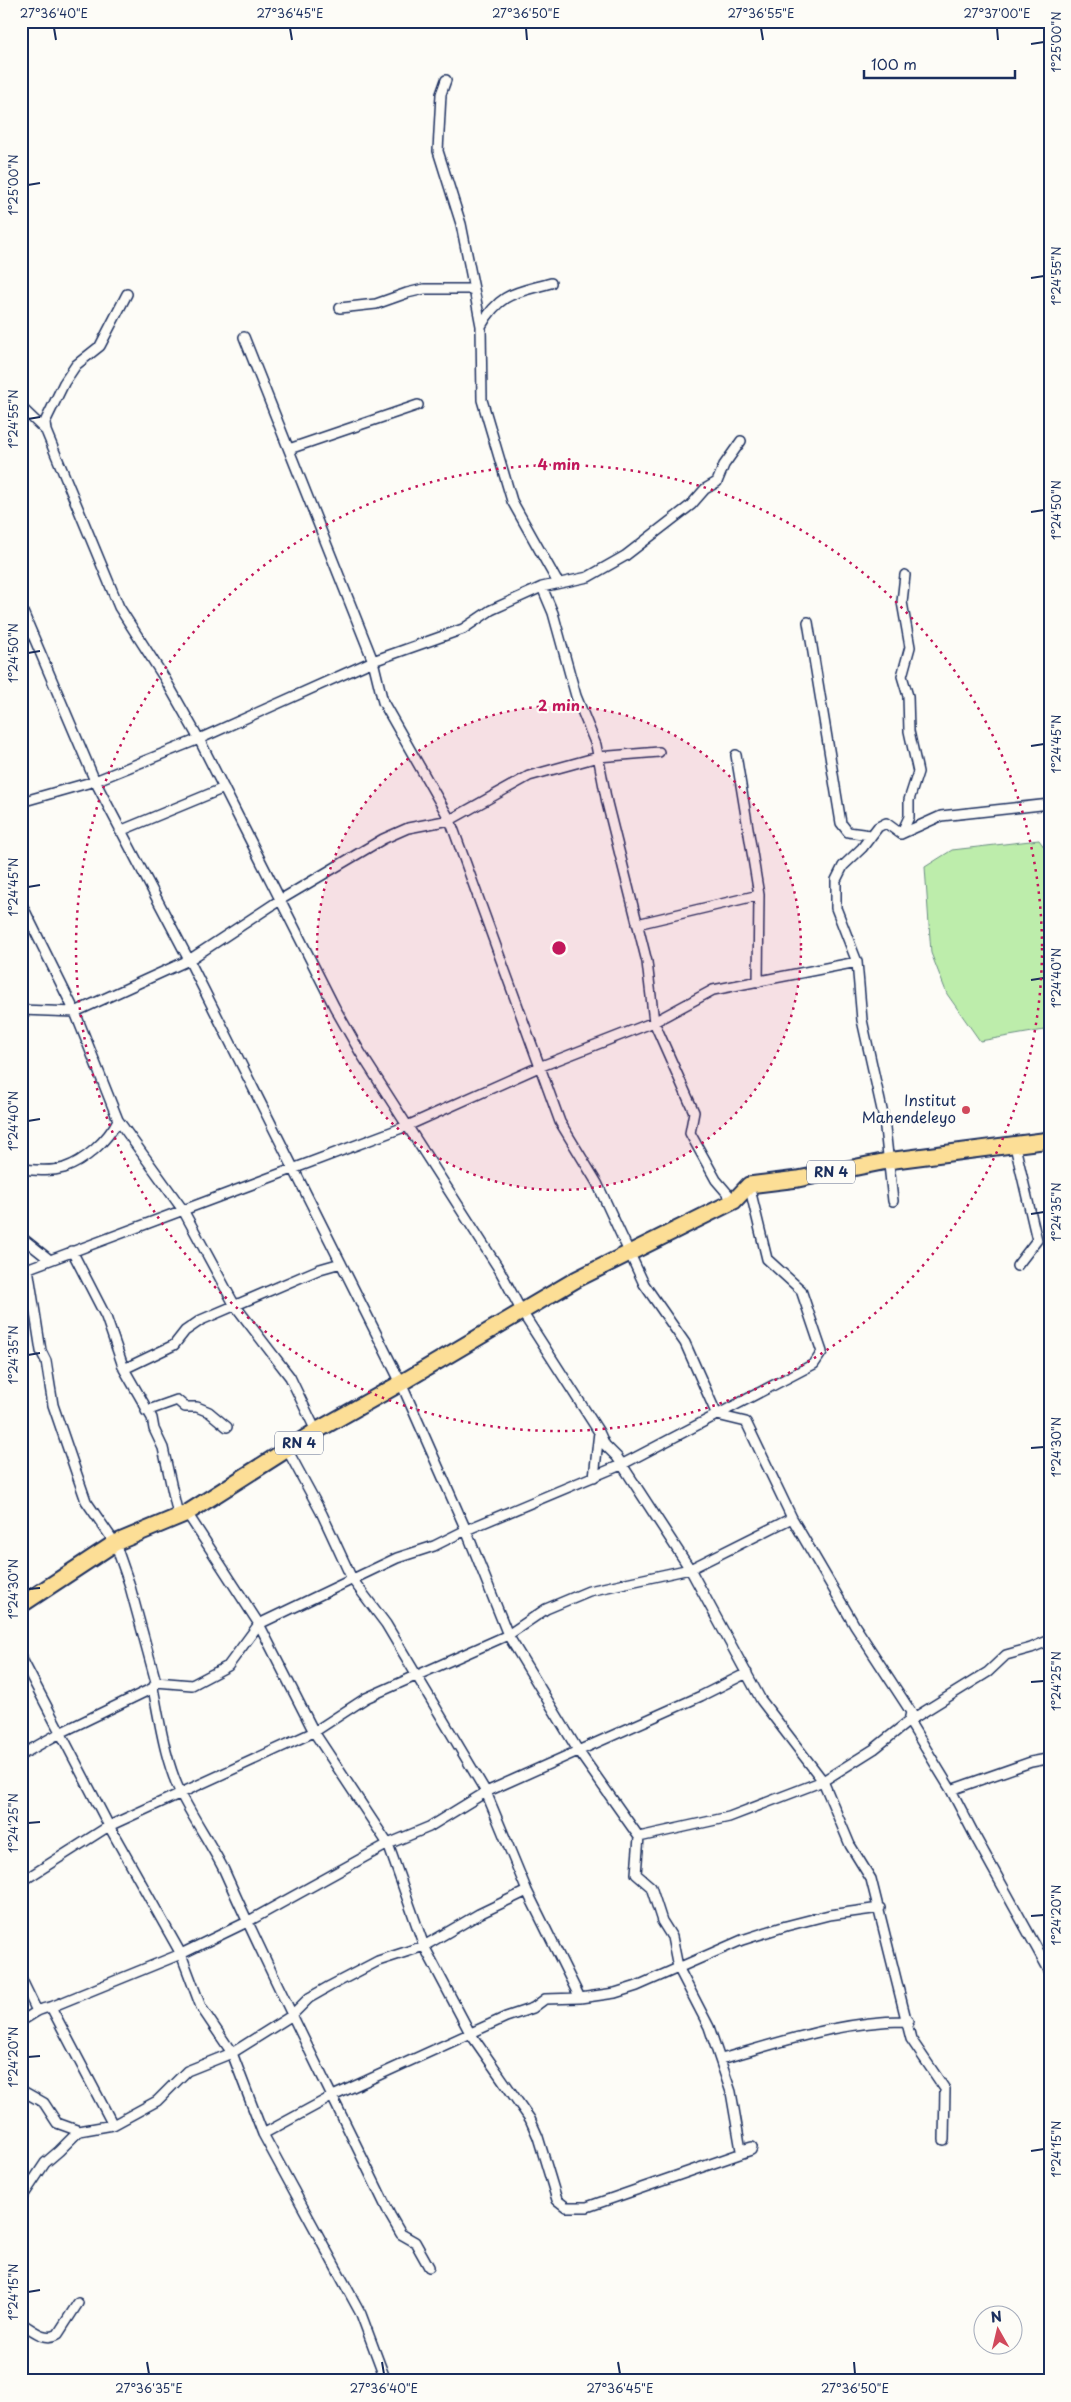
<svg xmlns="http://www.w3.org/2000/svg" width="1071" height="2402" viewBox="0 0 1071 2402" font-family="'Playpen Sans',sans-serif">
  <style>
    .green { fill: #bdedab; stroke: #6c8e84 }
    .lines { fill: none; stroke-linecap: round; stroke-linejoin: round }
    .street-casing { stroke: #1b2f5e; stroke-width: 12 }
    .highway-casing { stroke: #1b2f5e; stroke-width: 19 }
    .street { stroke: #fdfcf7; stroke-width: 9 }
    .highway { stroke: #fcde96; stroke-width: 15 }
    .ticks { fill: none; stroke: #1b2f5e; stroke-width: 2 }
    .ring { fill: none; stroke: #c2185b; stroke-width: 2.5; stroke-dasharray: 2.5 5 }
    .poi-dot { fill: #d1495b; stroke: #fdfcf7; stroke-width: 2 }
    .labels { text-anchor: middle; stroke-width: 4.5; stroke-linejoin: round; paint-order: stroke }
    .shield { fill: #fdfcf7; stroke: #5f6c8c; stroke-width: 1 }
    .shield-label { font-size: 14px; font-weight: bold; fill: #1b2f5e }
    .poi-label { font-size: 15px; fill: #1b2f5e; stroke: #fdfcf7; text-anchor: end }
    .centre { fill: #c2185b; stroke: #fdfcf7; stroke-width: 2.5 }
    .ring-label { font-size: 15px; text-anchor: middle; font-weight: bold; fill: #c2185b; stroke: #fdfcf7; stroke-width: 4.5; stroke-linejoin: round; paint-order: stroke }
    .neatline { fill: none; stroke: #1b2f5e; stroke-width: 2 }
    .ticks-label { font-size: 12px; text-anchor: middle; fill: #1b2f5e }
  </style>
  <rect width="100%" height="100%" fill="#fdfcf7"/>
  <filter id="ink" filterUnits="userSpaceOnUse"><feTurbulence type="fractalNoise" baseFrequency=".02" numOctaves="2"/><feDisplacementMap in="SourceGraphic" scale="10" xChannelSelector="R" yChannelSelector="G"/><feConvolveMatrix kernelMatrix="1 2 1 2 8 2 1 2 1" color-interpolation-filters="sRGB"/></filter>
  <g filter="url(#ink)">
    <path class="green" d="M 1039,840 L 1050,855 L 1050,1029 L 980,1041 L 947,994 L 931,953 L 925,867 L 952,850 Z"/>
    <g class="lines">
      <defs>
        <path id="street" d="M 446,80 L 441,94 L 438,151 L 461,224 L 474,289 L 481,326 L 482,400 L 512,501 L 558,583
          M 127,294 L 100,346 L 76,365 L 64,383 L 45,422 L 46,431 L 119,607 L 165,679 L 199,739 L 335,1008 L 360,1052 L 499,1269 L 522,1312 L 599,1432 L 605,1445 L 617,1457 L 690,1569 L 761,1700 L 823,1781 L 850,1845 L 871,1879 L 911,2039 L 945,2089 L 944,2140
          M 340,308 L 376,304 L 407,293 L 424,289 L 474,289
          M 481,326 C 500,292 516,293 551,283
          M 244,337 L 373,661 L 383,702 L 450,820 L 560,1122 L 597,1183 L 644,1284 L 685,1343 L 717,1415 L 746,1422 L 792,1518 L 855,1626 L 911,1712 L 909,1721 L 951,1790 L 976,1838 L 1050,1972
          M 21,407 L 46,431
          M 289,449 L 418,405
          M 542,587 L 553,613 L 576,696 L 596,745 L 607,803 L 647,962 L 654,1022 L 694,1112 L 690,1133 L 716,1180 L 734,1201
          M 23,612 L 95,781 L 189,960 L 401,1383 L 466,1530 L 508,1635 L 579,1752 L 639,1837 L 636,1874 L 651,1887 L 662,1921 L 672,1937 L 678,1967 L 709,2027 L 731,2092 L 741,2150 L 752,2147 L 751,2150 L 587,2207 L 566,2207 L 557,2200 L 538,2137 L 530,2119 L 470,2033 L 424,1946 L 388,1844 L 314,1732 L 259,1624 L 187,1513
          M 808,622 L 841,823 L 848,832 L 870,835
          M 736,755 L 759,895 L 758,982
          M 21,802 L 95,781 L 199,739 L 373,661 L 463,629 L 491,610 L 542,587 L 588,577 L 625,556 L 691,505 L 705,489 L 717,482 L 724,465 L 741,441
          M 120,831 L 224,788
          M 901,834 L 909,817 L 909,800 L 918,772 L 909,731 L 908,696 L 902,676 L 910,647 L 902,602 L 905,575
          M 21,903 L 75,1012 L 118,1120 L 183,1210 L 234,1304 L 290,1377 L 316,1431
          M 637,924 L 759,895
          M 21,1010 L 75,1012 L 189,960 L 280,900 L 383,839 L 408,828 L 450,820 L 529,776 L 598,757 L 659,752
          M 1015,1146 L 1037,1240 L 1017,1266
          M 21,1169 C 35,1170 50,1172 64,1168 C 85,1161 108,1140 118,1120
          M 893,1201 L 884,1119 L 862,1020 L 857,962 L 836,908 L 836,880 L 843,866 L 862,848 L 878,827 L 886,823 L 901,834 L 941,816 L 1050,804
          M 21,1237 L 50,1260
          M 72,1251 L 106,1317 L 124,1369 L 152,1418 L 154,1429 L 163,1448 L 178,1515
          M 28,1268 L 41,1351 L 46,1361 L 53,1405 L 86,1501 L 115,1543 L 129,1583 L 156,1682
          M 21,1271 L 407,1126 L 539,1067 L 654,1022 L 713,990 L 857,962
          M 124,1369 L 174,1345 L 185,1331 L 201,1320 L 320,1269 L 341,1263
          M 146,1411 L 177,1400 L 185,1407 L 197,1407 L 209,1412 L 227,1427
          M 288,1451 L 322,1514 L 352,1579 L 386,1624 L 486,1792 L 527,1891 L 580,1998
          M 594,1477 L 599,1432
          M 21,1657 L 109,1826 L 181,1954 L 201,2007 L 232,2053 L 263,2134 L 361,2314 L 386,2381
          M 153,1688 C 160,1723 165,1761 181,1794 C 194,1820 211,1844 224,1870 C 276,1987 335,2100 390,2215 L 401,2234 L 415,2242 L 429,2267
          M 21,1755 L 60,1733 L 153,1688 L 156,1682 L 192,1685 L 228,1666 L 259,1624 L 397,1558 L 434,1546 L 466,1530 L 621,1465 L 814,1364 L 822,1352 L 801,1290 L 767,1259 L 749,1185
          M 951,1790 L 1031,1762 L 1047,1759 L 1050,1762
          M 639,1837 L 729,1817 L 823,1781 L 874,1749 L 909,1721 L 988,1672 L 1006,1655 L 1031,1648 L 1050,1640
          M 21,1882 L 109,1826 L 314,1732 L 366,1698 L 508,1635 L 546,1609 L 589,1591 L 690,1569 L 792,1518
          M 21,1978 L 36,2009
          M 51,2007 L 113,2125
          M 21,2021 C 35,2014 34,2010 51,2007 L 181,1954 L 247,1922 L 388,1844 L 429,1827 L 486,1792 L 701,1696 L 747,1673
          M 721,2059 C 782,2042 844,2020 908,2021
          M 21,2090 L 44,2103 L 57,2123 L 79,2131
          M 263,2134 L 333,2096 L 506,2017 L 533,2008 L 545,1999 L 580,1998 L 615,1993 L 637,1986 L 742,1940 L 786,1926 L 829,1915 L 880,1908
          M 21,2199 L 45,2163 L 59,2151 L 79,2131 L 113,2125 L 157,2101 L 187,2071 L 232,2053 L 291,2016 L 309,1998 L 330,1986 L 378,1961 L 424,1946 L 479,1914 L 527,1891
          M 21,2323 C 33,2330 45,2342 58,2334 L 78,2303"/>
        <path id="highway" d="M 21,1605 L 115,1543 L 187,1513 L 316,1431 L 401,1383 L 577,1279 L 734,1201 L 749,1185 L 798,1179 L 887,1161 L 1050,1140"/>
      </defs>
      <use href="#street" class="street-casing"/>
      <use href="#highway" class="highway-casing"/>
      <use href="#street" class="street"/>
      <use href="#highway" class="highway"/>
    </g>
  </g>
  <path class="ticks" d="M 54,28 L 56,40M 290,28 L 292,40M 526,28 L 527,40M 761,28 L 763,40M 997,28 L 998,40M 1031,44 L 1044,42M 28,185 L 40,183M 1031,278 L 1044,276M 28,419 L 40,417M 1031,512 L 1044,510M 28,653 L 40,651M 1031,746 L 1044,744M 28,887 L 40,885M 1031,980 L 1044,978M 28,1121 L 40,1119M 1031,1214 L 1044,1212M 28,1355 L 40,1353M 1031,1448 L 1044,1447M 28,1589 L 40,1588M 1031,1682 L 1044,1681M 28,1823 L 40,1822M 1031,1916 L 1044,1915M 28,2057 L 40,2056M 1031,2151 L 1044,2149M 28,2292 L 40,2290M 147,2362 L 149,2374M 382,2362 L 384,2374M 618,2362 L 620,2374M 854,2362 L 855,2374"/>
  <circle cx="559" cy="948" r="242" fill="#c2185b" fill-opacity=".12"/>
  <g class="ring">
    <circle cx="559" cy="948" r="242"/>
    <circle cx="559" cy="948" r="483"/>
  </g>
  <circle class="poi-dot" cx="966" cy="1110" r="5"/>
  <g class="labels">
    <g class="shield">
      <rect x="807" y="1160.5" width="48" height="23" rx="4"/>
      <rect x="275" y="1431.5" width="48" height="23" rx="4"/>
    </g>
    <g class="shield-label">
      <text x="831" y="1177">RN 4</text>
      <text x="299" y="1448">RN 4</text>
    </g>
    <g class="poi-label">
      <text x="956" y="1106">Institut<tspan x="956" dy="17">Mahendeleyo</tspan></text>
    </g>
  </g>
  <circle cx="559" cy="948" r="8" class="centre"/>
  <g class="ring-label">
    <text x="559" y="470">4 min</text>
    <text x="559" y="711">2 min</text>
  </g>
  <rect width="1071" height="2402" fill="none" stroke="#fdfcf7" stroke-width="55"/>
  <g transform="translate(998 2330) rotate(352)"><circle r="24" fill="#fdfcf7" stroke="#a3aaba"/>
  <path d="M0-4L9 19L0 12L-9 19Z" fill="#d1495b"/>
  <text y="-8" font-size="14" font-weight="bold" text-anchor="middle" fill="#1b2f5e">N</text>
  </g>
  <path d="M864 70v8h151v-8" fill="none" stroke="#1b2f5e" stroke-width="2.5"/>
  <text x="871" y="70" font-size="15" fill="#1b2f5e" stroke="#fdfcf7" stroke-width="4" paint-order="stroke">100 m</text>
  <rect x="28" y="28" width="1016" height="2346" class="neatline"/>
  <g class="ticks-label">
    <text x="54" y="18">27°36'40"E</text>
    <text x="290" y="18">27°36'45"E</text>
    <text x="526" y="18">27°36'50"E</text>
    <text x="761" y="18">27°36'55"E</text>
    <text x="997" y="18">27°37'00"E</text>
    <text transform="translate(1057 42) rotate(-90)" y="4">1°25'00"N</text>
    <text transform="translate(14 185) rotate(-90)" y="4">1°25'00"N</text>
    <text transform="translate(1057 276) rotate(-90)" y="4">1°24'55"N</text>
    <text transform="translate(14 419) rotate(-90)" y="4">1°24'55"N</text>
    <text transform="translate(1057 510) rotate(-90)" y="4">1°24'50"N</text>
    <text transform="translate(14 653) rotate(-90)" y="4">1°24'50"N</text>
    <text transform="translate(1057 744) rotate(-90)" y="4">1°24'45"N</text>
    <text transform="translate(14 887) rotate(-90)" y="4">1°24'45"N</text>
    <text transform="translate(1057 978) rotate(-90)" y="4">1°24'40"N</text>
    <text transform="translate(14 1121) rotate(-90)" y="4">1°24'40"N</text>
    <text transform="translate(1057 1212) rotate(-90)" y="4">1°24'35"N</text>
    <text transform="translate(14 1355) rotate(-90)" y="4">1°24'35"N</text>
    <text transform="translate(1057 1447) rotate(-90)" y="4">1°24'30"N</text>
    <text transform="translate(14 1589) rotate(-90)" y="4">1°24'30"N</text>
    <text transform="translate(1057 1681) rotate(-90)" y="4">1°24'25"N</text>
    <text transform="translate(14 1823) rotate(-90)" y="4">1°24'25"N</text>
    <text transform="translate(1057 1915) rotate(-90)" y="4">1°24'20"N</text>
    <text transform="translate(14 2057) rotate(-90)" y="4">1°24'20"N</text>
    <text transform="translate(1057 2149) rotate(-90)" y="4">1°24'15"N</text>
    <text transform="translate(14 2292) rotate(-90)" y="4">1°24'15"N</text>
    <text x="149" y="2393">27°36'35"E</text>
    <text x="384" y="2393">27°36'40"E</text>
    <text x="620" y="2393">27°36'45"E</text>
    <text x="855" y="2393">27°36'50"E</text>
  </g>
</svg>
